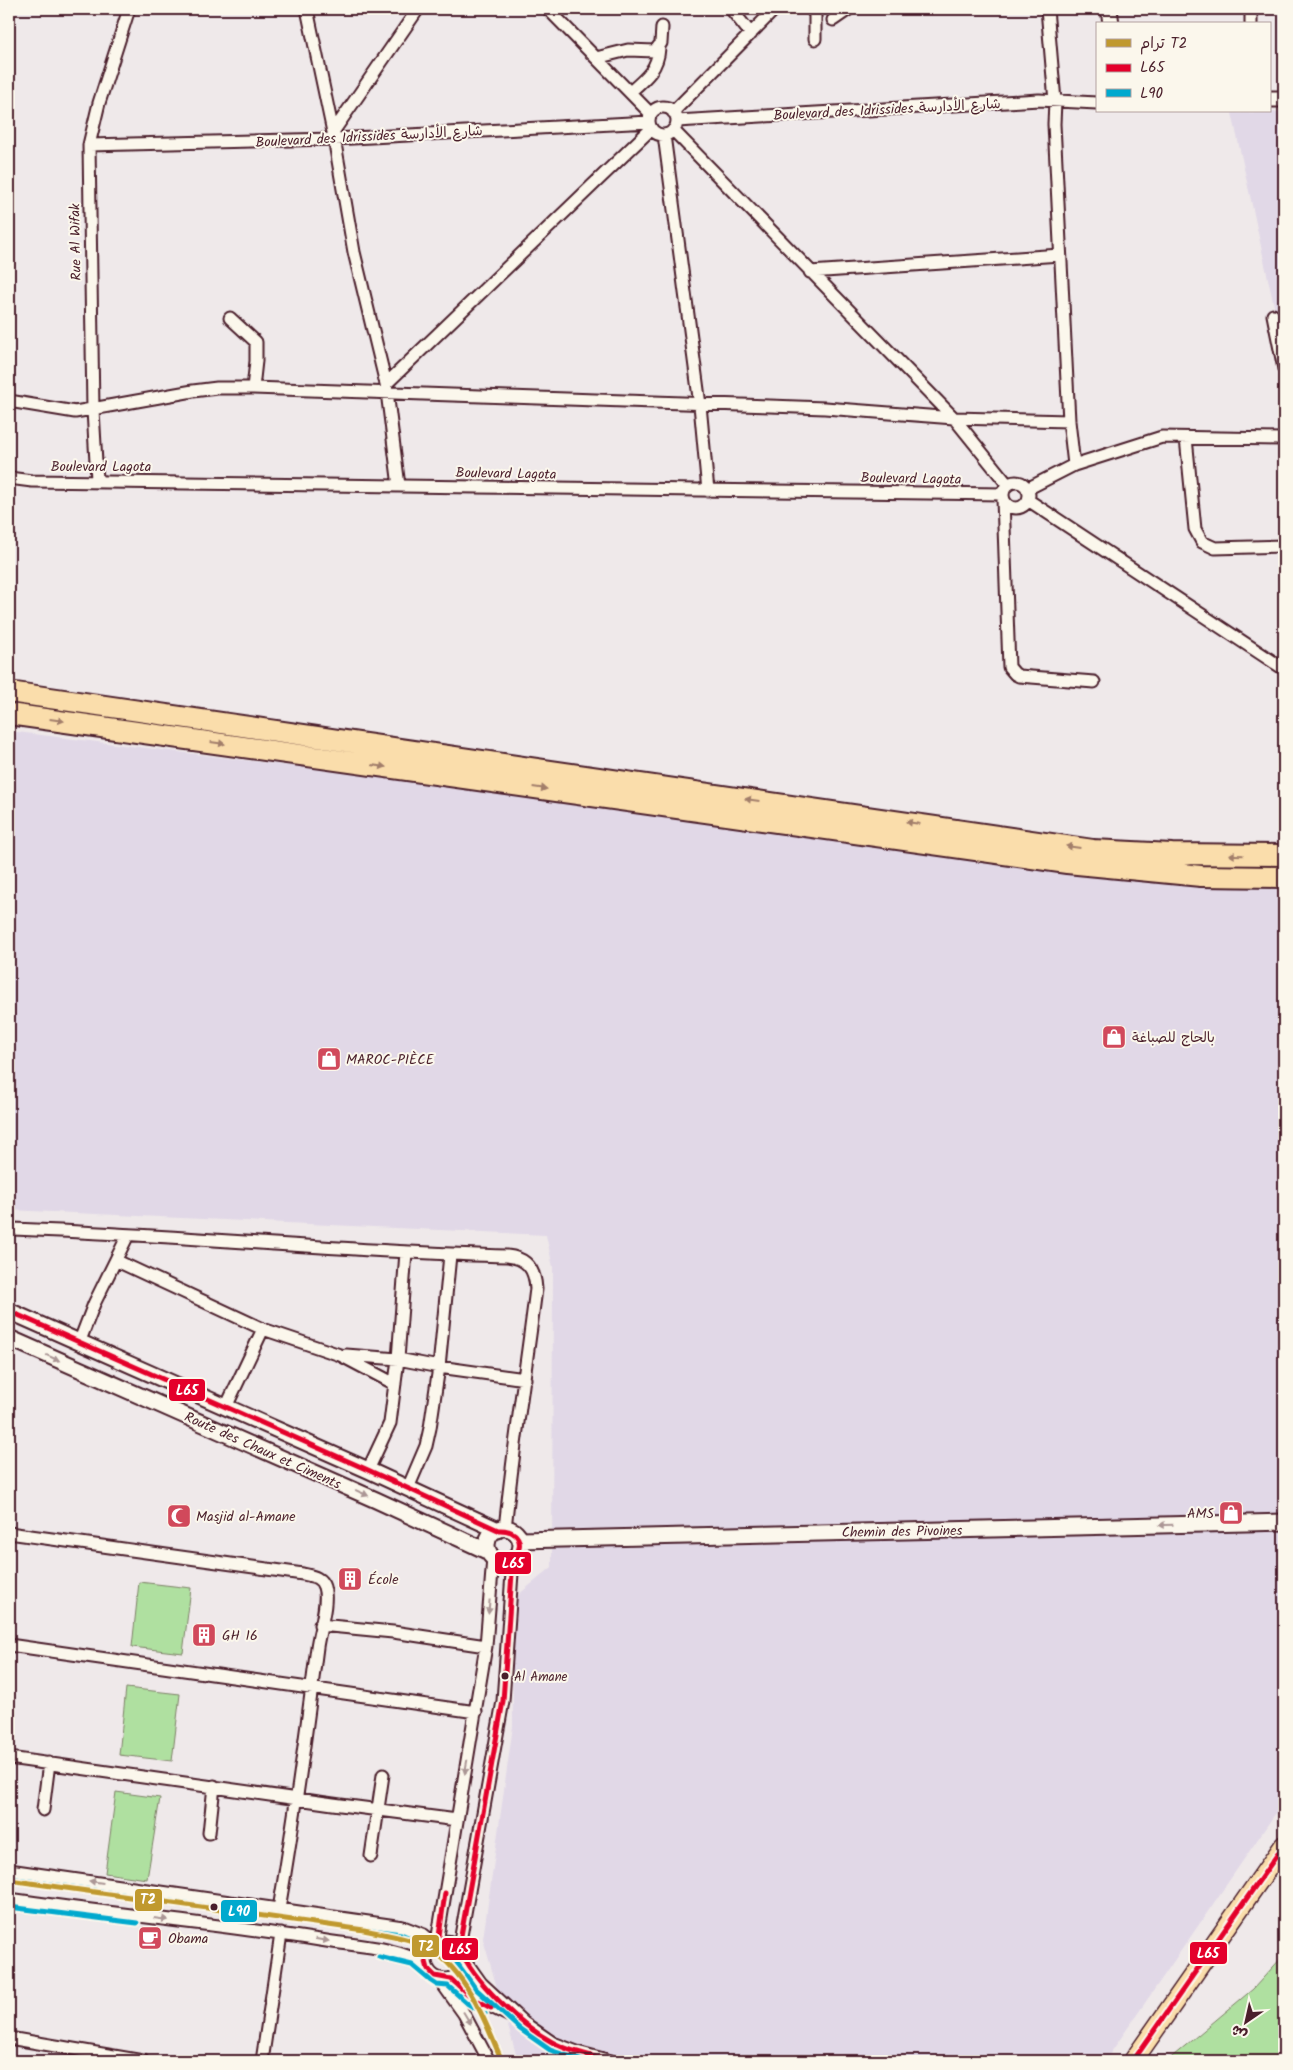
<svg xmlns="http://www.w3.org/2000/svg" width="1293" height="2070" viewBox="0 0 1293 2070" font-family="Kalam,'Playpen Sans Arabic',sans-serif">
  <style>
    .built { fill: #e1d8e7 }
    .green { fill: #afe0a0; stroke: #7c8066 }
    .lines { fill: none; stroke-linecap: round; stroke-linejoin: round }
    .street-casing { stroke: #4a1f2b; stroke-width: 15 }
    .secondary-casing { stroke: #4a1f2b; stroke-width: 19 }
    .primary-casing { stroke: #4a1f2b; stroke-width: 21 }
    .highway-casing { stroke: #4a1f2b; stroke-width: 24 }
    .street { stroke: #fbf7ec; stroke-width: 11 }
    .secondary { stroke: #fbf7ec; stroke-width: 15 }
    .primary { stroke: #faddab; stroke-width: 18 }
    .highway { stroke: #faddab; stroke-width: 20 }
    .bus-1-casing { stroke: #fbf7ec; stroke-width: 9 }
    .bus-2-casing { stroke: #fbf7ec; stroke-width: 9 }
    .bus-1 { stroke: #e4002b; stroke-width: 5 }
    .bus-2 { stroke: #00a9ce; stroke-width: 5 }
    .tram-1-casing { stroke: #fbf7ec; stroke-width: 9 }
    .tram-1 { stroke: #c0992e; stroke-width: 5 }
    .oneway { fill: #a27e6b }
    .oneway2 { fill: #ab9695 }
    .bus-dot { fill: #4a1f2b; stroke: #fbf7ec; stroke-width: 2 }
    .labels { text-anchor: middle; stroke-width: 4; stroke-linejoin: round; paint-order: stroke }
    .bus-label { font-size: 13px; fill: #4a1f2b; stroke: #fbf7ec; text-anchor: start }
    .street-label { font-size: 14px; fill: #4a1f2b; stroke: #fbf7ec }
    .poi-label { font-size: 14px; fill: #4a1f2b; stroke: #fbf7ec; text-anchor: start }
    .line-badge { stroke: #fbf7ec; stroke-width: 2 }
    .badge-label { font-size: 14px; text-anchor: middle; font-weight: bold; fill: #fff }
  </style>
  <rect width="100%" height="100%" fill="#efe9ea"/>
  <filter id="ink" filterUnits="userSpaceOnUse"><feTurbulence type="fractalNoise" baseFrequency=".02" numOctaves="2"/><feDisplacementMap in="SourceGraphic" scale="10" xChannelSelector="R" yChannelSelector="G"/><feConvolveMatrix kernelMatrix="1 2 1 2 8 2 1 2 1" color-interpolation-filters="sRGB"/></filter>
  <g filter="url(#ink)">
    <path class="built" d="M 1284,112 L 1284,352 L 1232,113 Z
      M 9,731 L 1284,889 L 1284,1801 L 1105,2061 L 518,2061 L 483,1939 L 513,1726 L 512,1600 L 552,1567 L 553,1267 L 546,1235 L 9,1210 Z"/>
    <path class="green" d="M 139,1582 L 191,1588 L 183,1653 L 132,1647 Z
      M 126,1688 L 180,1694 L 172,1761 L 119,1755 Z
      M 116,1792 L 160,1798 L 147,1879 L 105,1873 Z
      M 1284,1955 L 1284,2061 L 1167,2061 L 1253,1989 Z"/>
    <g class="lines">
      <defs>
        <path id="street" d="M 307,9 L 333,132 L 354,252 L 386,384 L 399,486
          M 548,9 L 651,114
          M 731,9 L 751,34
          M 811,9 L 815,14 L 815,39
          M 1047,9 L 1055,101 L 1054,124 L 1069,421 L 1074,465
          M 1251,9 L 1251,24
          M 833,20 L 849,9
          M 596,58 L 628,50 L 655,51 L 661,43 L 662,27
          M 630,92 C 645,79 658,69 659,48
          M649 121a14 14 0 1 1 28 0a14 14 0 1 1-28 0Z
          M 673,112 L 775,9
          M 677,121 L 1039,100 L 1097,103
          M 673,130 L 954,418 L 1008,485
          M 333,132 L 418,9
          M 664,135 L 700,405 L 708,491
          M 89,145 L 334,139 L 649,122
          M 810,272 L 1060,255
          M 1273,315 L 1284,369
          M 230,318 L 256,342 L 256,361 L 253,388
          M 386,384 L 651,129
          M 9,401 L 75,412 L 193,391 L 217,388 L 253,388 L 825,408 L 954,418 L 1069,421
          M 1186,438 L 1195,529 L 1202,542 L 1215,548 L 1284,546
          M 9,478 L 32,481 L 1003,494
          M 97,480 L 93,410 L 89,145 L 99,103 L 129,9
          M1003 495a13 13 0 1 1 26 0a13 13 0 1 1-26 0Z
          M 1027,489 L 1074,465 L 1162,437 L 1284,439
          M 1003,499 L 1009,667 L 1015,674 L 1019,676 L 1094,682
          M 1028,500 L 1284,669
          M 9,1229 C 175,1234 341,1252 507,1256 C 527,1258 535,1269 536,1289 C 526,1369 513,1449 505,1529
          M 117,1261 L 263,1329 L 340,1355 L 395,1384
          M 79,1343 L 94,1304 L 128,1235
          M 346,1355 L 398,1359 L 439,1367 L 525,1379
          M 226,1407 L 263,1329
          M 368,1470 L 390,1423 L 398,1359 L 406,1252
          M 408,1488 L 426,1446 L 430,1428 L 439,1367 L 450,1255
          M 9,1533 L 303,1574 C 312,1576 321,1577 324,1587 C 329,1602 319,1631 317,1647 C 306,1735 294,1822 279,1909
          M 320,1625 L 393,1632 L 486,1646
          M 9,1645 L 476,1712
          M 9,1758 L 333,1804 L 457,1820
          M 43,1810 L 49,1763
          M 209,1833 L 214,1786
          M 371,1856 L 383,1775
          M 9,1870 L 403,1927 L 424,1935 L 435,1944
          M 9,1899 C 112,1914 217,1924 320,1940 C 355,1946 396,1946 426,1965
          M426 1960a19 19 0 1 1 38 0a19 19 0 1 1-38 0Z
          M 437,1942 L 486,1646 L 493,1558
          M 459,1947 L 503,1701 L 513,1559
          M 464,1959 L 481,1983 L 524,2023 L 553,2043 L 577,2052 L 611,2061
          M 439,1979 L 464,2014 L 489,2061
          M 451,1979 L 471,1997 L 518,2020
          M 9,2038 L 143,2061
          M 262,2061 L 281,1934"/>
        <path id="secondary" d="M 1109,9 L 1111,24
          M 1269,99 L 1284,99
          M 9,1311 L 368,1470 L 498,1530
          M 9,1338 L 376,1500 L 489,1552
          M487 1545a17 17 0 1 1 34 0a17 17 0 1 1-34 0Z
          M 520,1540 L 1284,1522"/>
        <path id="primary" d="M 1133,2061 L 1284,1845"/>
        <path id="highway" d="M 9,692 L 1093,850 L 1172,854 L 1284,855
          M 9,714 L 1067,863 L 1201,876 L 1284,877"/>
      </defs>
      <use href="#street" class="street-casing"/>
      <use href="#secondary" class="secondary-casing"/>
      <use href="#primary" class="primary-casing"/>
      <use href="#highway" class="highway-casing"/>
      <use href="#street" class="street"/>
      <use href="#secondary" class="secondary"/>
      <use href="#primary" class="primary"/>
      <use href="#highway" class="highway"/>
      <defs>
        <path id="bus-1" d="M 9,1311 L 368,1470 L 498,1530 C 518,1529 526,1543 513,1559 L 503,1701 L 459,1947 C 474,1982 519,2024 552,2042 C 570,2052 592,2056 611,2061
          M 445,1893 L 439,1936 L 436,1942 L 428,1950 L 425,1958 L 428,1969 L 435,1976 L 451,1979 L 471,1997 L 491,2008
          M 1133,2061 L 1284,1845"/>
        <path id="bus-2" d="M 9,1878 L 401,1934 L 420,1942 L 433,1951 L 448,1949 L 453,1952 L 457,1963 L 475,1988 L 520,2029 L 550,2050 L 583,2061
          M 9,1907 L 137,1923
          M 379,1957 L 412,1965 L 431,1981 L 437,1985 L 448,1986 L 467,2003 L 485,2014"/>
      </defs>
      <use href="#bus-1" class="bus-1-casing"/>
      <use href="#bus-2" class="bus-2-casing"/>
      <use href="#bus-1" class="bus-1"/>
      <use href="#bus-2" class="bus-2"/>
      <defs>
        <path id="tram-1" d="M 9,1880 L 364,1930 C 382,1934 416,1939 431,1949 C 468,1974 485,2021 502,2061"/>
      </defs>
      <use href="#tram-1" class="tram-1-casing"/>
      <use href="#tram-1" class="tram-1"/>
    </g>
    <defs><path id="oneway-solid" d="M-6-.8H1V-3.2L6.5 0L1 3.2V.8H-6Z" transform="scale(1.25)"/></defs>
    <g class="oneway">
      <use href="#oneway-solid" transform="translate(57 720) rotate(8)"/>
      <use href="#oneway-solid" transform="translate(218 743) rotate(8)"/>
      <use href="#oneway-solid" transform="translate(379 766) rotate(8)"/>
      <use href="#oneway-solid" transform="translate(540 788) rotate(8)"/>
      <use href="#oneway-solid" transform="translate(752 800) rotate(-172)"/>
      <use href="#oneway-solid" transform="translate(913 823) rotate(-172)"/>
      <use href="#oneway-solid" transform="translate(1073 847) rotate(-172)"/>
      <use href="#oneway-solid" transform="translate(1236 855) rotate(-179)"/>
    </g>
    <g class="oneway2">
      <use href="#oneway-solid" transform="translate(53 1358) rotate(24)"/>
      <use href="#oneway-solid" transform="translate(362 1493) rotate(24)"/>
      <use href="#oneway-solid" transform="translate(1166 1525) rotate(179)"/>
      <use href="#oneway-solid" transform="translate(489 1607) rotate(95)"/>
      <use href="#oneway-solid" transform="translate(466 1767) rotate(100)"/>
      <use href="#oneway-solid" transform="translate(96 1882) rotate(-172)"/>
      <use href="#oneway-solid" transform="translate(161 1919) rotate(7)"/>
      <use href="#oneway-solid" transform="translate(322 1940) rotate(9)"/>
      <use href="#oneway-solid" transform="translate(467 2018) rotate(59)"/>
    </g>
  </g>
  <defs>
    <symbol id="shop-square" viewBox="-11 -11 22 22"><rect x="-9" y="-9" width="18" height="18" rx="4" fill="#d1495b" stroke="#fbf7ec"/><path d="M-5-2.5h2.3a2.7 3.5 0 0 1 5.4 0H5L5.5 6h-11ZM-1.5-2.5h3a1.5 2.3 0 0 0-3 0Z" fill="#fff"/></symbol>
    <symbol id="mosque-square" viewBox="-11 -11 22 22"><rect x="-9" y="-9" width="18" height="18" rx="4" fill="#d1495b" stroke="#fbf7ec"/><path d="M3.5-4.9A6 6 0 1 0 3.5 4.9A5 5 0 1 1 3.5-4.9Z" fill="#fff"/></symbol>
    <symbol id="building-square" viewBox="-11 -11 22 22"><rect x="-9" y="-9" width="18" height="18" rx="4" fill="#d1495b" stroke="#fbf7ec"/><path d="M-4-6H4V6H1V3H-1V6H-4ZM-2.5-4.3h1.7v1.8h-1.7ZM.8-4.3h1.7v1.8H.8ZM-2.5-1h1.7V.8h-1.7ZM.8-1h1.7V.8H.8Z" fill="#fff"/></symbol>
    <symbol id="cafe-square" viewBox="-11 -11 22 22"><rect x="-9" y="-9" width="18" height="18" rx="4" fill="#d1495b" stroke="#fbf7ec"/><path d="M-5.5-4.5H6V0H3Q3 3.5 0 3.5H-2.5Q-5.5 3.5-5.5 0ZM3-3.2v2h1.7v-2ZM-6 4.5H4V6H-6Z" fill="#fff"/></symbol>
  </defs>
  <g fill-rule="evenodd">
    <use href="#shop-square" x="1100" y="1023" width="28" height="28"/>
    <use href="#shop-square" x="315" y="1045" width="28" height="28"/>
    <use href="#shop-square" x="1217" y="1499" width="28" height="28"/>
    <use href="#mosque-square" x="165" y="1502" width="28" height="28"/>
    <use href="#building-square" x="336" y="1565" width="28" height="28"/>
    <use href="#building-square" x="190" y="1621" width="28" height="28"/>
    <use href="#cafe-square" x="136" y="1924" width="28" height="28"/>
  </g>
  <g class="bus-dot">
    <circle cx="505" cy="1676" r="4.5"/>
    <circle cx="214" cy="1907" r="4.5"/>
  </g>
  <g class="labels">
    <g class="bus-label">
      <text x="514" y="1681">Al Amane</text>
    </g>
    <g class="street-label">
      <text transform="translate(887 109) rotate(-3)" y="5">Boulevard des Idrissides شارع الأدارسة</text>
      <text transform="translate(369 136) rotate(-3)" y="5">Boulevard des Idrissides شارع الأدارسة</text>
      <text transform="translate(75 242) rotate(-91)" y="5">Rue Al Wifak</text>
      <text x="101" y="471">Boulevard Lagota</text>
      <text transform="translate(506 473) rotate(1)" y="5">Boulevard Lagota</text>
      <text transform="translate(911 478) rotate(1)" y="5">Boulevard Lagota</text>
      <text transform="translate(263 1450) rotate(24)" y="5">Route des Chaux et Ciments</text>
      <text transform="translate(902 1531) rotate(-1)" y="5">Chemin des Pivoines</text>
    </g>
    <g class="poi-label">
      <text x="1132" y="1042">بالحاج للصباغة</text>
      <text x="346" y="1064">MAROC-PIÈCE</text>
      <text x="1214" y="1518" text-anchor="end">AMS</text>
      <text x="196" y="1521">Masjid al-Amane</text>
      <text x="368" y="1584">École</text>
      <text x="222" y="1640">GH 16</text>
      <text x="168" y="1943">Obama</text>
    </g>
  </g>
  <g class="line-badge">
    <rect x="168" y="1378" width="38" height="24" rx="5" fill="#e4002b"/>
    <rect x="494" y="1551" width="38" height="24" rx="5" fill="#e4002b"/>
    <rect x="134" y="1888" width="29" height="24" rx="5" fill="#c0992e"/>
    <rect x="220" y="1899" width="38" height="24" rx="5" fill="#00a9ce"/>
    <rect x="411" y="1934" width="29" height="24" rx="5" fill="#c0992e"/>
    <rect x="441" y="1937" width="38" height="24" rx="5" fill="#e4002b"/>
    <rect x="1189" y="1941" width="39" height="24" rx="5" fill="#e4002b"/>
  </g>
  <g class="badge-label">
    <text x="187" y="1395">L65</text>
    <text x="513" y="1568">L65</text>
    <text x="148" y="1904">T2</text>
    <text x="239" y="1916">L90</text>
    <text x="426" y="1951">T2</text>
    <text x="460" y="1954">L65</text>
    <text x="1208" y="1958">L65</text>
  </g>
  <rect width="1293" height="2070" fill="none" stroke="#fbf7ec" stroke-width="30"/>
  <rect x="15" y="15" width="1263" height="2040" fill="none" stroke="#4a1f2b" stroke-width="2" filter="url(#ink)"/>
  <rect x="1096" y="22" width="175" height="90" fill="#fbf7ec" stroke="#b4a19f"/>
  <rect x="1106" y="39" width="25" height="8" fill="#c0992e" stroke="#b4a19f"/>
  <text x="1140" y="48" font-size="15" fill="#4a1f2b">ترام T2</text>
  <rect x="1106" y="64" width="25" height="8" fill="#e4002b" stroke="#b4a19f"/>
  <text x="1140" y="72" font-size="15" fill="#4a1f2b">L65</text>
  <rect x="1106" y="89" width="25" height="8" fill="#00a9ce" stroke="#b4a19f"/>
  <text x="1140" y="98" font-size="15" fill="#4a1f2b">L90</text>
  <g transform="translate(1246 2022) rotate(214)" stroke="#fbf7ec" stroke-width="4" paint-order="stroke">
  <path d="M0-4L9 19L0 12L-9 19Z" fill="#4a1f2b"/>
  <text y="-8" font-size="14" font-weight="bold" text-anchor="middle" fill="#4a1f2b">ش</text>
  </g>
</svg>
